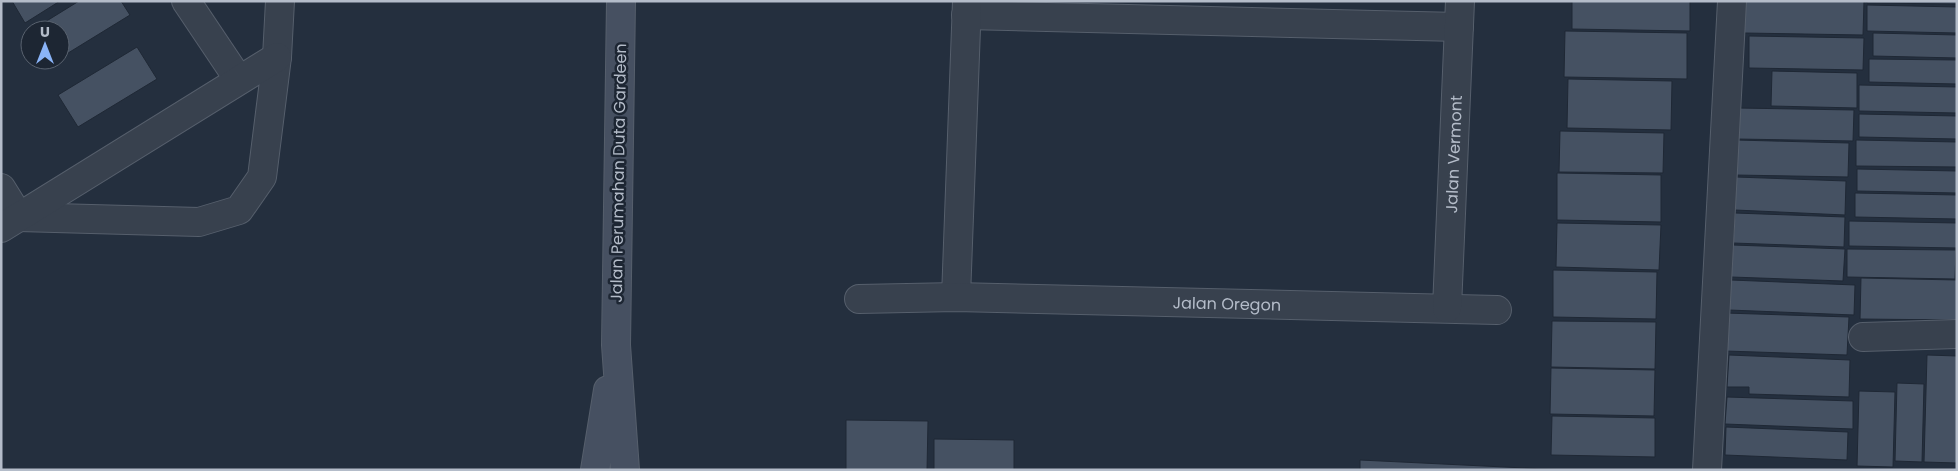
<svg xmlns="http://www.w3.org/2000/svg" width="1958" height="471" viewBox="0 0 1958 471" font-family="Poppins,sans-serif">
  <style>
    .building { fill: #455162; stroke: #1f2835 }
    .lines { fill: none; stroke-linecap: round; stroke-linejoin: round }
    .street-casing { stroke: #565f6c; stroke-width: 30 }
    .secondary-casing { stroke: #565f6c; stroke-width: 30 }
    .street { stroke: #38414e; stroke-width: 28 }
    .secondary { stroke: #465061; stroke-width: 28 }
    .labels { text-anchor: middle; stroke-width: 5; stroke-linejoin: round; paint-order: stroke }
    .street-label { font-size: 16px; fill: #b4bcc9; stroke: #1d2633 }
  </style>
  <rect width="100%" height="100%" fill="#242f3e"/>
  <path class="building" d="M 12,1 L 60,1 L 25,23 Z
    M 79,1 L 121,1 L 130,15 L 60,58 L 60,30 L 32,30 Z
    M 1572,1 L 1690,1 L 1690,31 L 1572,29 Z
    M 1745,1 L 1864,1 L 1863,35 L 1744,33 Z
    M 1867,1 L 1957,1 L 1957,4 L 1867,3 Z
    M 1867,5 L 1957,7 L 1957,33 L 1867,31 Z
    M 1565,31 L 1687,33 L 1687,79 L 1564,77 Z
    M 1873,33 L 1957,35 L 1957,58 L 1873,56 Z
    M 1749,36 L 1864,38 L 1863,70 L 1749,68 Z
    M 137,47 L 157,79 L 78,127 L 58,95 Z
    M 1869,59 L 1957,60 L 1957,84 L 1869,82 Z
    M 1772,71 L 1857,73 L 1857,108 L 1771,106 Z
    M 1568,79 L 1672,81 L 1671,130 L 1567,128 Z
    M 1859,85 L 1957,87 L 1957,113 L 1859,111 Z
    M 1738,108 L 1854,110 L 1853,141 L 1737,139 Z
    M 1859,114 L 1957,116 L 1957,139 L 1859,137 Z
    M 1560,131 L 1664,133 L 1663,173 L 1559,172 Z
    M 1736,140 L 1849,143 L 1848,177 L 1735,175 Z
    M 1856,140 L 1957,142 L 1957,167 L 1856,166 Z
    M 1857,169 L 1957,171 L 1957,193 L 1857,191 Z
    M 1557,173 L 1661,175 L 1661,222 L 1557,220 Z
    M 1736,177 L 1846,181 L 1845,215 L 1735,210 Z
    M 1855,193 L 1957,195 L 1957,219 L 1855,217 Z
    M 1735,213 L 1845,217 L 1844,247 L 1733,243 Z
    M 1849,221 L 1957,223 L 1957,248 L 1849,246 Z
    M 1557,223 L 1661,225 L 1659,270 L 1556,267 Z
    M 1733,245 L 1845,249 L 1843,281 L 1731,277 Z
    M 1847,249 L 1956,250 L 1955,279 L 1847,277 Z
    M 1553,270 L 1657,272 L 1656,319 L 1553,317 Z
    M 1861,278 L 1957,280 L 1957,320 L 1860,319 Z
    M 1731,280 L 1855,285 L 1854,315 L 1729,310 Z
    M 1725,313 L 1849,317 L 1847,355 L 1725,351 Z
    M 1552,321 L 1656,322 L 1655,369 L 1551,367 Z
    M 1729,355 L 1850,360 L 1849,397 L 1749,394 L 1749,387 L 1727,387 Z
    M 1927,355 L 1957,356 L 1957,463 L 1924,462 Z
    M 1551,368 L 1655,370 L 1654,416 L 1550,414 Z
    M 1897,383 L 1924,384 L 1922,462 L 1895,461 Z
    M 1859,391 L 1895,392 L 1893,467 L 1857,466 Z
    M 1727,397 L 1853,401 L 1853,429 L 1725,424 Z
    M 1552,416 L 1655,418 L 1655,457 L 1551,455 Z
    M 846,420 L 928,421 L 927,470 L 846,470 Z
    M 1726,427 L 1848,432 L 1847,460 L 1725,455 Z
    M 934,439 L 1014,440 L 1014,470 L 934,470 Z
    M 1360,460 L 1566,470 L 1360,470 Z"/>
  <g class="lines">
    <defs>
      <g id="street">
        <path d="M 186,1 L 239,80"/>
        <path d="M 966,15 L 1459,27"/>
        <path d="M 1,188 L 19,217 L 199,222 L 239,210 L 262,177 L 277,57 L 280,1"/>
        <path d="M 1,228 L 277,57"/>
        <path d="M 956,297 L 967,1"/>
        <path id="s1" d="M 859,299 L 956,297 L 1497,310"/>
        <path id="s2" d="M 1447,308 L 1460,1"/>
        <path d="M 1863,337 L 1957,334"/>
        <path d="M 1707,470 L 1732,1"/>
      </g>
      <path id="secondary" d="M 621,1 L 616,345 L 625,470
        M 595,470 L 608,390"/>
    </defs>
    <use href="#street" class="street-casing"/>
    <use href="#secondary" class="secondary-casing"/>
    <use href="#street" class="street"/>
    <use href="#secondary" class="secondary"/>
  </g>
  <g class="labels">
    <g class="street-label">
      <text dy="6" stroke="none"><textPath href="#s2" startOffset="154">Jalan Vermont</textPath></text>
      <text transform="translate(618 173) rotate(-89)" y="6">Jalan Perumahan Duta Gardeen</text>
      <text dy="6" stroke="none"><textPath href="#s1" startOffset="368">Jalan Oregon</textPath></text>
    </g>
  </g>
  <rect width="1958" height="471" fill="none" stroke="#b4bcc9" stroke-width="5"/>
  <g transform="translate(45 45)"><circle r="24" fill="#1d2633" stroke="#59626f"/>
  <path d="M0-4L9 19L0 12L-9 19Z" fill="#8ab4f8"/>
  <text y="-8" font-size="14" font-weight="bold" text-anchor="middle" fill="#b4bcc9">U</text>
  </g>
</svg>
